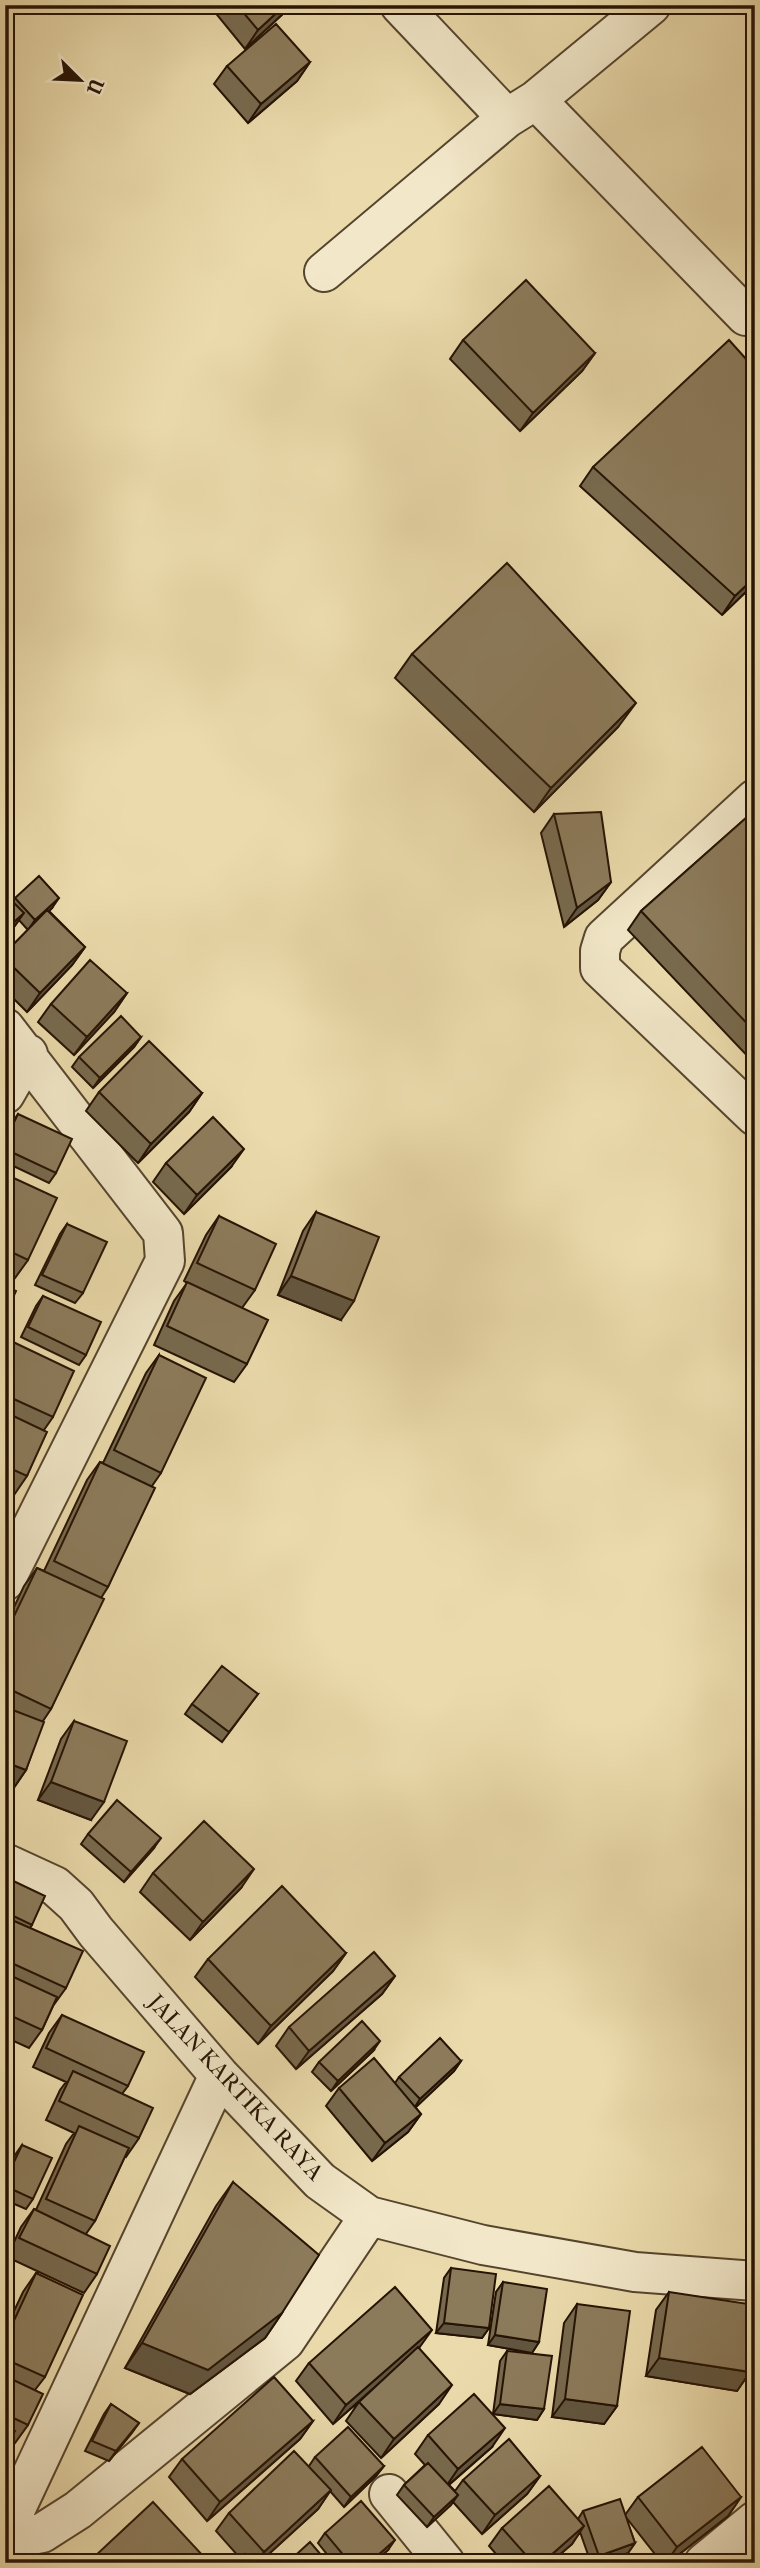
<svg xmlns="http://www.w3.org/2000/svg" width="760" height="2568" viewBox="0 0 760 2568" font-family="'IM FELL French Canon',serif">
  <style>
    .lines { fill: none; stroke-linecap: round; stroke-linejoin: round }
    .minor-casing { stroke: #56452e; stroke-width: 42 }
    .minor { stroke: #f2e8c9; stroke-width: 38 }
    .wall { fill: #786a4e; stroke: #251304; stroke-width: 2 }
    .shaded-wall { fill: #625640; stroke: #251304; stroke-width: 2 }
    .building { fill: #8c7b5b; stroke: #251304; stroke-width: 2 }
    .labels { text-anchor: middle; stroke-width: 6; stroke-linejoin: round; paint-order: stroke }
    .street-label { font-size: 23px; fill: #251304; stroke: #f2e8c9 }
  </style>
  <rect width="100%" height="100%" fill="#ebdbac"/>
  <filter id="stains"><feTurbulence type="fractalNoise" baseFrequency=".00286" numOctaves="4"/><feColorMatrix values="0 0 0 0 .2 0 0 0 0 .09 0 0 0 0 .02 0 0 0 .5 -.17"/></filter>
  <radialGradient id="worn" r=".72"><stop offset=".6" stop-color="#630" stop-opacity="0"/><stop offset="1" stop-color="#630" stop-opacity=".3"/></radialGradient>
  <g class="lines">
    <defs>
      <path id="minor" d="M 400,5 L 507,118
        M 536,100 L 746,316
        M 324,272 L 507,118 L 536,100 L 651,5
        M 755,799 L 604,938 L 600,951 L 600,968 L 755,1116
        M 5,1028 L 163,1233 L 165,1261 L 5,1581
        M 5,1094 L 28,1054
        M 5,1863 L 55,1886 L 76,1905 L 96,1932 L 219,2075 L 320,2181 L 369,2216 L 483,2245 L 635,2272 L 755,2281
        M 389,2494 L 445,2563
        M 5,2532 L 219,2075
        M 5,2540 L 42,2533 L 78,2510 L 285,2341 L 369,2216
        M 704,2563 L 755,2521"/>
    </defs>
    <use href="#minor" class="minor-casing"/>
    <use href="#minor" class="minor"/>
  </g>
  <path class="wall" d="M 209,5 L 290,5 L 287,10 L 245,49 Z
    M 310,62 L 297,81 L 248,123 L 214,84 L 227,66 Z
    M 463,340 L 595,353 L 582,371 L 520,431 L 450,359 Z
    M 755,369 L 755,583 L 722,615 L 580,486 L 593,467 Z
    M 412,654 L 618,727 L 534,812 L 395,678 Z
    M 755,810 L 755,1064 L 628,930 L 641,911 Z
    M 554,814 L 611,882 L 598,900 L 564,927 L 541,833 Z
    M 15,898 L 52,908 L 49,911 L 85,947 L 72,965 L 27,1012 L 5,990 L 5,953 L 28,930 L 19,920 L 11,931 L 13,902 Z
    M 127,993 L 114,1012 L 74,1055 L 38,1022 L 51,1004 Z
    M 141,1037 L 134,1047 L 93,1088 L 72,1067 L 79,1057 Z
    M 99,1092 L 202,1093 L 189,1112 L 138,1163 L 86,1111 Z
    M 18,1114 L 56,1173 L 49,1183 L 5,1162 L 5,1136 L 11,1124 Z
    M 166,1163 L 231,1167 L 184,1214 L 153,1182 Z
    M 5,1174 L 28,1260 L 15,1278 L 5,1274 Z
    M 316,1212 L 341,1320 L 278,1295 L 303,1231 Z
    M 219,1216 L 255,1290 L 242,1308 L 247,1364 L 234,1382 L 154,1345 L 174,1301 L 187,1283 L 184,1281 L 206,1235 Z
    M 67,1224 L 83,1293 L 75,1303 L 35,1285 L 60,1234 Z
    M 43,1296 L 86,1355 L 79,1365 L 21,1337 L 36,1306 Z
    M 11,1341 L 53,1417 L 44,1430 L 27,1476 L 14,1495 L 10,1493 L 5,1503 L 5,1348 Z
    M 159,1355 L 161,1473 L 152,1486 L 108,1587 L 101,1598 L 51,1709 L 43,1721 L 26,1770 L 13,1789 L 5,1786 L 5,1626 L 24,1586 L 37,1568 L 44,1571 L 87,1480 L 100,1462 L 103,1463 L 146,1373 Z
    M 258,1694 L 222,1742 L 185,1714 L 192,1704 Z
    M 74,1721 L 91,1820 L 38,1800 L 61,1739 Z
    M 88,1834 L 154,1848 L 124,1882 L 81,1844 Z
    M 153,1873 L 241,1888 L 190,1940 L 140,1892 Z
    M 5,1877 L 32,1925 L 30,1928 L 66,1988 L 53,2006 L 42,2030 L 29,2048 L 5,2037 Z
    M 346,1953 L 333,1971 L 258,2044 L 195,1977 L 208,1959 Z
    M 395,1976 L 382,1994 L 296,2069 L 276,2046 L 289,2027 Z
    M 62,2015 L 128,2086 L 122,2094 L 139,2138 L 126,2157 L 125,2156 L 95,2221 L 86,2234 L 97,2274 L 84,2293 L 7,2257 L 21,2227 L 34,2209 L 36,2210 L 66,2144 L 74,2133 L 46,2120 L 60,2090 L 66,2082 L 33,2067 L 49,2033 Z
    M 373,2051 L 331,2091 L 312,2072 L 319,2062 Z
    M 461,2061 L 454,2071 L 415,2107 L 421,2114 L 408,2132 L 372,2161 L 326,2106 L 339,2088 L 395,2083 L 399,2077 Z
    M 22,2145 L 33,2199 L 26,2209 L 5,2200 L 5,2176 L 15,2155 Z
    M 233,2182 L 282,2313 L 265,2338 L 190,2394 L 125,2368 L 216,2206 Z
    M 451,2268 L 489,2328 L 482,2338 L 436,2333 L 444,2278 Z
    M 36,2273 L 45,2377 L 35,2390 L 28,2425 L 15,2443 L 10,2441 L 5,2450 L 5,2330 L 23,2292 Z
    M 503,2282 L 539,2342 L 532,2353 L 488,2345 L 496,2292 Z
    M 669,2292 L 750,2372 L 737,2391 L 646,2376 L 656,2310 Z
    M 577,2304 L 617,2406 L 604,2424 L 552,2417 L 564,2323 Z
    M 419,2348 L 439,2404 L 381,2458 L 346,2421 L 359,2402 L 385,2379 L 333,2424 L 296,2381 L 309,2363 Z
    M 507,2351 L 544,2409 L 537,2420 L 493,2414 L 500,2361 Z
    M 111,2404 L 139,2423 L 109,2461 L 85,2451 L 104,2414 Z
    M 313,2421 L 300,2439 L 207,2521 L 169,2477 L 182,2459 Z
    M 428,2435 L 492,2447 L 449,2485 L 455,2491 L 463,2480 L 540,2476 L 527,2494 L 482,2534 L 453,2502 L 427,2527 L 397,2495 L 404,2485 L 425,2465 L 415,2454 Z
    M 315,2457 L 384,2466 L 376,2476 L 344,2507 L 330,2491 L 318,2509 L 259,2563 L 236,2563 L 240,2558 L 216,2531 L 229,2513 L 309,2466 Z
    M 638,2497 L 741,2497 L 728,2516 L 668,2563 L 662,2563 L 625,2516 L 635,2543 L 628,2553 L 600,2563 L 591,2563 L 580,2532 L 572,2544 L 550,2563 L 504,2563 L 489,2546 L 502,2528 L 578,2519 L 583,2511 L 625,2515 Z
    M 325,2533 L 388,2550 L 373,2563 L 334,2563 L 318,2543 Z
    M 94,2557 L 204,2557 L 200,2563 L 90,2563 Z"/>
  <path class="shaded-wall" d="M 285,5 L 290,5 L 287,10 L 245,49 L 258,30 Z
    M 310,62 L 297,81 L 248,123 L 261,104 Z
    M 595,353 L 582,371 L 520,431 L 533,413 Z
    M 755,577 L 755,583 L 722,615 L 735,596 Z
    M 636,703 L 618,727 L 534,812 L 551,788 Z
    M 611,882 L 598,900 L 564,927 L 577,908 Z
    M 59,898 L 52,908 L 28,930 L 35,920 Z
    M 24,913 L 11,931 L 5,936 L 5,930 Z
    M 85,947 L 72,965 L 27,1012 L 40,993 Z
    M 127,993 L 114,1012 L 74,1055 L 87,1037 Z
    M 141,1037 L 134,1047 L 93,1088 L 100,1078 Z
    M 202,1093 L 189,1112 L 138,1163 L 151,1144 Z
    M 244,1149 L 231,1167 L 184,1214 L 197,1195 Z
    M 291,1276 L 354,1301 L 341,1320 L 278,1295 Z
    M 5,1762 L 26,1770 L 13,1789 L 5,1786 Z
    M 51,1782 L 104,1802 L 91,1820 L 38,1800 Z
    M 161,1838 L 154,1848 L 124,1882 L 131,1872 Z
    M 254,1869 L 241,1888 L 190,1940 L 203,1922 Z
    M 346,1953 L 333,1971 L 258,2044 L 271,2026 Z
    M 395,1976 L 382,1994 L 296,2069 L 309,2051 Z
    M 380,2041 L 373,2051 L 331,2091 L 338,2081 Z
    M 461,2061 L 454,2071 L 413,2110 L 420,2099 Z
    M 421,2114 L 408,2132 L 372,2161 L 385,2143 Z
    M 282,2313 L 265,2338 L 190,2394 L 125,2368 L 142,2343 Z
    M 444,2323 L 489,2328 L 482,2338 L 436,2333 Z
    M 432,2330 L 419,2348 L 333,2424 L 346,2405 Z
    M 495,2335 L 539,2342 L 532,2353 L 488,2345 Z
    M 659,2358 L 750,2372 L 737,2391 L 646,2376 Z
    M 452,2385 L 439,2404 L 381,2458 L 394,2439 Z
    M 565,2399 L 617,2406 L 604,2424 L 552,2417 Z
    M 500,2404 L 544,2409 L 537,2420 L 493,2414 Z
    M 313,2421 L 300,2439 L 207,2521 L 220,2502 Z
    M 139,2423 L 132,2433 L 109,2461 L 116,2451 Z
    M 505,2428 L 492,2447 L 445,2488 L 458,2469 Z
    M 384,2466 L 376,2476 L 344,2507 L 351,2497 Z
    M 540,2476 L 527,2494 L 482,2534 L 495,2515 Z
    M 331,2490 L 318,2509 L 259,2563 L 256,2563 L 264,2552 Z
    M 458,2495 L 451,2505 L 427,2527 L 434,2517 Z
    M 741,2497 L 728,2516 L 668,2563 L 666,2563 L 677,2547 Z
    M 584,2526 L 572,2544 L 550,2563 L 542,2563 Z
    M 395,2540 L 388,2550 L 373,2563 L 369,2563 Z
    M 635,2543 L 628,2553 L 600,2563 L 594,2563 L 599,2556 Z"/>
  <path class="building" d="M 237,5 L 285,5 L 258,30 Z
    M 276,24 L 310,62 L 261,104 L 227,66 Z
    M 526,280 L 595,353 L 533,413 L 463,340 Z
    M 729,340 L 755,369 L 755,577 L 735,596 L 593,467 Z
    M 507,563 L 636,703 L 551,788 L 412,654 Z
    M 755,810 L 755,1032 L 641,911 Z
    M 601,812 L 611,882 L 577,908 L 554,814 Z
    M 39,876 L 59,898 L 35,920 L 15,898 Z
    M 5,894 L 24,913 L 5,930 Z
    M 47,910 L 85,947 L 40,993 L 5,959 L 5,953 Z
    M 90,960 L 127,993 L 87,1037 L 51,1004 Z
    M 121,1016 L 141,1037 L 100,1078 L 79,1057 Z
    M 149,1041 L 202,1093 L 151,1144 L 99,1092 Z
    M 18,1114 L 72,1139 L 56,1173 L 5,1149 L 5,1141 Z
    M 213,1117 L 244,1149 L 197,1195 L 166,1163 Z
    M 5,1174 L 57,1198 L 28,1260 L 5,1249 Z
    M 316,1212 L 379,1237 L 354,1301 L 291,1276 Z
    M 219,1216 L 276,1244 L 255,1290 L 197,1263 Z
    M 67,1224 L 107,1242 L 83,1293 L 42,1275 Z
    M 187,1282 L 268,1320 L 247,1364 L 167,1326 Z
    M 5,1286 L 16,1291 L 5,1315 Z
    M 43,1296 L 101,1322 L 86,1355 L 28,1327 Z
    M 11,1341 L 74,1371 L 53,1417 L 5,1395 L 5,1352 Z
    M 159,1355 L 206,1378 L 161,1473 L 114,1450 Z
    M 5,1412 L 47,1432 L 27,1476 L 5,1466 Z
    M 100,1462 L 155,1488 L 108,1587 L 54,1561 Z
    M 5,1484 L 13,1487 L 5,1503 Z
    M 37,1568 L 104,1599 L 51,1709 L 5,1687 L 5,1635 Z
    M 222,1666 L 258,1694 L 229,1732 L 192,1704 Z
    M 5,1707 L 44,1722 L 26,1770 L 5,1762 Z
    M 74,1721 L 127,1741 L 104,1802 L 51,1782 Z
    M 117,1800 L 161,1838 L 131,1872 L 88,1834 Z
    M 204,1821 L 254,1869 L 203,1922 L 153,1873 Z
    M 5,1877 L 45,1896 L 32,1925 L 5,1912 Z
    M 282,1886 L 346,1953 L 271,2026 L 208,1959 Z
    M 5,1917 L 83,1951 L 66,1988 L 5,1960 Z
    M 374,1952 L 395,1976 L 309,2051 L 289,2027 Z
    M 5,1973 L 57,1997 L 42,2030 L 5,2013 Z
    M 62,2015 L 144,2052 L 128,2086 L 46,2048 Z
    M 362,2021 L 380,2041 L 338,2081 L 319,2062 Z
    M 440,2038 L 461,2061 L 420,2099 L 399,2077 Z
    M 374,2058 L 421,2114 L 385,2143 L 339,2088 Z
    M 73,2071 L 153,2108 L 139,2138 L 59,2101 Z
    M 79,2126 L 129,2148 L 95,2221 L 46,2199 Z
    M 22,2145 L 52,2158 L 33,2199 L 5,2186 L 5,2181 Z
    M 233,2182 L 319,2255 L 282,2313 L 208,2370 L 142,2343 Z
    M 34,2209 L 110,2246 L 97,2274 L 19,2238 Z
    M 451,2268 L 496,2274 L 489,2328 L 444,2323 Z
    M 36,2273 L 83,2295 L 45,2377 L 5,2359 L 5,2340 Z
    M 503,2282 L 547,2289 L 539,2342 L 495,2335 Z
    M 395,2287 L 432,2330 L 346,2405 L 309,2363 Z
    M 669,2292 L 755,2305 L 755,2341 L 750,2372 L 659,2358 Z
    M 577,2304 L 630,2311 L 617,2406 L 565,2399 Z
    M 418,2347 L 452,2385 L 394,2439 L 359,2402 Z
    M 507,2351 L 552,2356 L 544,2409 L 500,2404 Z
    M 5,2376 L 43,2394 L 28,2425 L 5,2414 Z
    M 274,2377 L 313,2421 L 220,2502 L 182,2459 Z
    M 474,2394 L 505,2428 L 458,2469 L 428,2435 Z
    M 111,2404 L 139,2423 L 116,2451 L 92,2441 Z
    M 5,2426 L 15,2431 L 5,2450 Z
    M 348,2427 L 384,2466 L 351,2497 L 315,2457 Z
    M 509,2439 L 540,2476 L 495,2515 L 463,2480 Z
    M 702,2447 L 741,2497 L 677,2547 L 638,2497 Z
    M 294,2451 L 331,2490 L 264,2552 L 229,2513 Z
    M 428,2463 L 458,2495 L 434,2517 L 404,2485 Z
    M 549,2486 L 584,2526 L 542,2563 L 533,2563 L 502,2528 Z
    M 620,2499 L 635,2543 L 599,2556 L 583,2511 Z
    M 361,2501 L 395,2540 L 369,2563 L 350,2563 L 325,2533 Z
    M 153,2502 L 204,2557 L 198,2563 L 99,2563 L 94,2557 Z
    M 310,2542 L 328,2563 L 287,2563 Z
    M 245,2554 L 253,2563 L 236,2563 Z"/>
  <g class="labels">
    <g class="street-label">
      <text transform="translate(236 2087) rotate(47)" y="8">JALAN KARTIKA RAYA</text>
    </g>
  </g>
  <rect width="760" height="2568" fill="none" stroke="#ebdbac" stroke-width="28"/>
  <rect x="7" y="7" width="746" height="2554" fill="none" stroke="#251304" stroke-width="3.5"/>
  <rect x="14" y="14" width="732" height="2540" fill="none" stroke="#251304" stroke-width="2"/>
  <g transform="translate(80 80) rotate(114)" stroke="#f2e8c9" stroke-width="5" paint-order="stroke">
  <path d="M0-5L12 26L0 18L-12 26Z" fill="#251304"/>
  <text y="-10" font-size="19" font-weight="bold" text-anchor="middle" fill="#251304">U</text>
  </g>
  <rect width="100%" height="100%" filter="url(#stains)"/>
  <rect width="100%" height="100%" fill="url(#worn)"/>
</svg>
